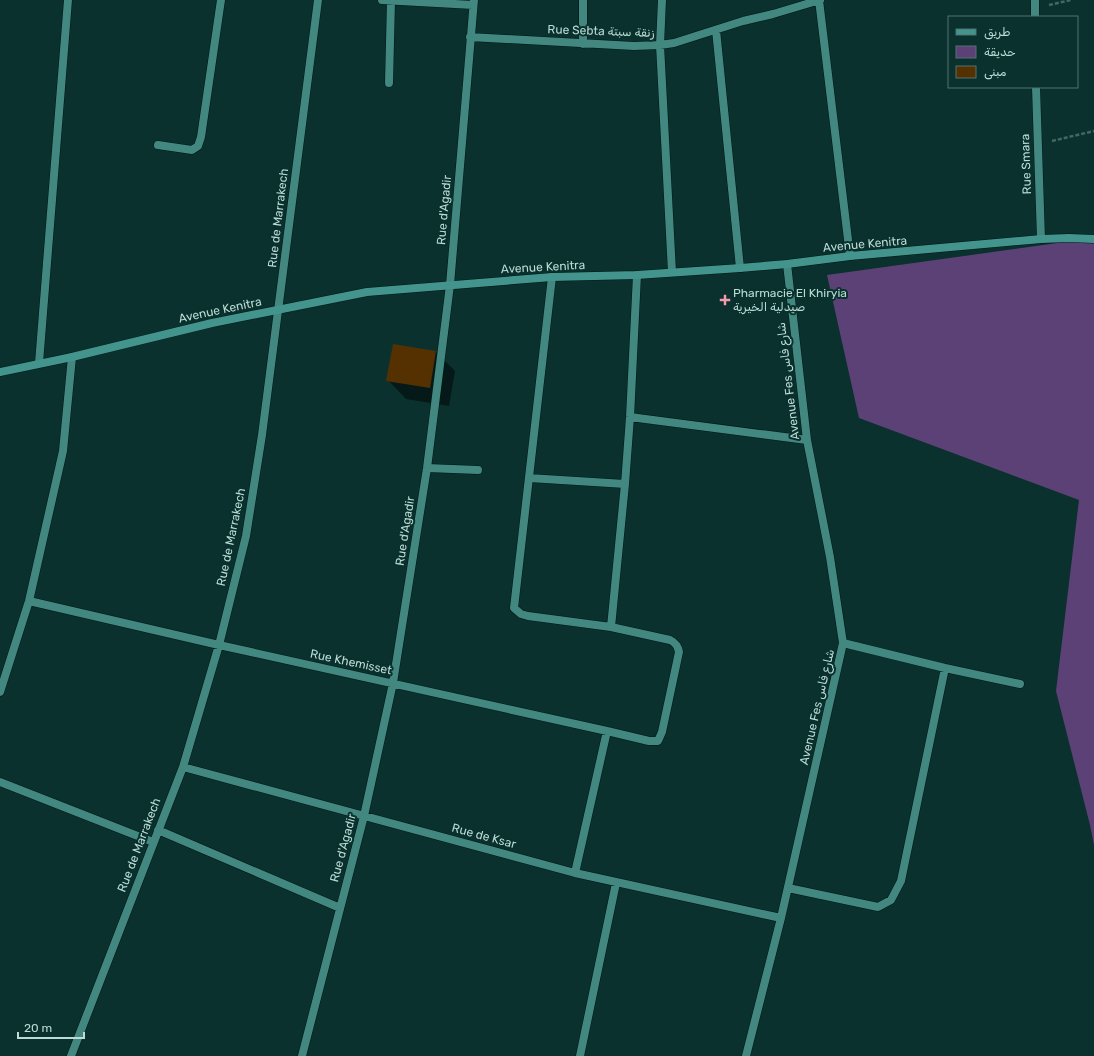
<svg xmlns="http://www.w3.org/2000/svg" width="1094" height="1056" viewBox="0 0 1094 1056" font-family="Rubik,Vazirmatn,sans-serif">
  <style>
    .green { fill: #5c4176 }
    .shadow { fill: #0007 }
    .building { fill: #553102 }
    .lines { fill: none; stroke-linecap: round; stroke-linejoin: round }
    .street-casing { stroke: #021715; stroke-width: 9 }
    .secondary-casing { stroke: #021715; stroke-width: 9 }
    .path { stroke: #436864; stroke-width: 2.5; stroke-dasharray: 4 2; stroke-linecap: butt }
    .street { stroke: #428780; stroke-width: 8 }
    .secondary { stroke: #42948c; stroke-width: 8 }
    .poi-dot { fill: #f39aac; stroke: #0a312d; stroke-width: 1.5 }
    .labels { text-anchor: middle; stroke-width: 4; stroke-linejoin: round; paint-order: stroke }
    .street-label { font-size: 12px; fill: #badbd6; stroke: #0a312d }
    .poi-label { font-size: 12px; fill: #badbd6; stroke: #0a312d; text-anchor: start }
  </style>
  <rect width="100%" height="100%" fill="#0a312d"/>
  <path class="green" d="M 1094,238 L 1094,845 L 1090,825 L 1056,691 L 1079,500 L 859,418 L 827,275 Z"/>
  <path class="shadow" d="M 436,352 L 455,371 L 449,406 L 406,399 L 388,380 Z"/>
  <path class="building" d="M 393,344 L 436,351 L 430,388 L 386,381 Z"/>
  <g class="lines">
    <defs>
      <path id="street" d="M 382,0 L 473,5
        M 583,0 L 583,44
        M 662,0 L 660,45 L 672,272
        M 819,0 L 850,256
        M 1035,0 L 1035,17
        M 716,30 L 740,268
        M 470,37 L 634,46 L 660,45 L 674,43 L 743,21 L 773,14 L 820,0
        M 389,83 L 391,1
        M 1036,87 L 1041,239
        M 158,145 L 192,150 L 198,146 L 201,137 L 221,0
        M 39,363 L 68,0
        M 630,417 L 807,440
        M 427,468 L 478,470
        M 529,478 L 625,484
        M 29,601 L 219,645 L 607,731 L 649,741 L 658,741 L 662,732 L 679,652 C 678,646 676,643 670,640 L 611,627 L 528,616 L 521,614 L 514,608 L 552,277
        M 611,627 L 625,484 L 630,417 L 637,275
        M 843,643 L 945,668 L 1020,684
        M 0,692 L 29,601 L 63,451 L 72,357
        M 183,767 L 575,873 L 781,918
        M 0,782 L 153,842
        M 158,830 L 340,908
        M 575,873 L 607,731
        M 788,888 L 878,907 L 891,900 L 901,881 L 945,668
        M 71,1056 L 183,767 L 219,645 L 246,536 L 262,435 L 318,0
        M 302,1056 L 364,816 L 393,683 L 427,468 L 450,285 L 474,0
        M 580,1056 L 616,883
        M 746,1056 L 781,918 L 843,643 L 830,557 L 807,440 L 787,264"/>
      <path id="secondary" d="M 0,372 L 72,357 L 212,323 L 367,292 L 552,277 L 637,275 L 740,268 L 787,264 L 850,256 L 1041,239 L 1069,238 L 1094,239"/>
    </defs>
    <use href="#street" class="street-casing"/>
    <use href="#secondary" class="secondary-casing"/>
    <path class="path" d="M 1049,5 L 1071,0
      M 1052,141 L 1094,131"/>
    <use href="#street" class="street"/>
    <use href="#secondary" class="secondary"/>
  </g>
  <path class="poi-dot" d="M723 294h4v4h4v4h-4v4h-4v-4h-4v-4h4z"/>
  <g class="labels">
    <g class="street-label">
      <text transform="translate(601 31) rotate(2)" y="4">Rue Sebta زنقة سبتة</text>
      <text transform="translate(1026 164) rotate(-92)" y="4">Rue Smara</text>
      <text transform="translate(444 210) rotate(-85)" y="4">Rue d'Agadir</text>
      <text transform="translate(278 218) rotate(-83)" y="4">Rue de Marrakech</text>
      <text transform="translate(865 244) rotate(-5)" y="4">Avenue Kenitra</text>
      <text transform="translate(543 267) rotate(-3)" y="4">Avenue Kenitra</text>
      <text transform="translate(220 310) rotate(-12)" y="4">Avenue Kenitra</text>
      <text transform="translate(788 381) rotate(-97)" y="4">Avenue Fes شارع فاس</text>
      <text transform="translate(405 531) rotate(-81)" y="4">Rue d'Agadir</text>
      <text transform="translate(231 537) rotate(-78)" y="4">Rue de Marrakech</text>
      <text transform="translate(351 662) rotate(12)" y="4">Rue Khemisset</text>
      <text transform="translate(817 707) rotate(-77)" y="4">Avenue Fes شارع فاس</text>
      <text transform="translate(484 836) rotate(15)" y="4">Rue de Ksar</text>
      <text transform="translate(139 845) rotate(-69)" y="4">Rue de Marrakech</text>
      <text transform="translate(343 848) rotate(-75)" y="4">Rue d'Agadir</text>
    </g>
    <g class="poi-label">
      <text x="733" y="297">Pharmacie El Khiryia<tspan x="733" dy="14">صيدلية الخيرية</tspan></text>
    </g>
  </g>
  <rect x="948" y="16" width="130" height="72" fill="#0a312d" stroke="#507571"/>
  <rect x="956" y="29" width="20" height="6" fill="#42948c" stroke="#507571"/>
  <text x="984" y="36" font-size="12" fill="#badbd6">طريق</text>
  <rect x="956" y="46" width="20" height="12" fill="#5c4176" stroke="#507571"/>
  <text x="984" y="56" font-size="12" fill="#badbd6">حديقة</text>
  <rect x="956" y="66" width="20" height="12" fill="#553102" stroke="#507571"/>
  <text x="984" y="76" font-size="12" fill="#badbd6">مبنى</text>
  <path d="M18 1032v6h66v-6" fill="none" stroke="#badbd6" stroke-width="2"/>
  <text x="24" y="1032" font-size="12" fill="#badbd6" stroke="#0a312d" stroke-width="3" paint-order="stroke">20 m</text>
</svg>
